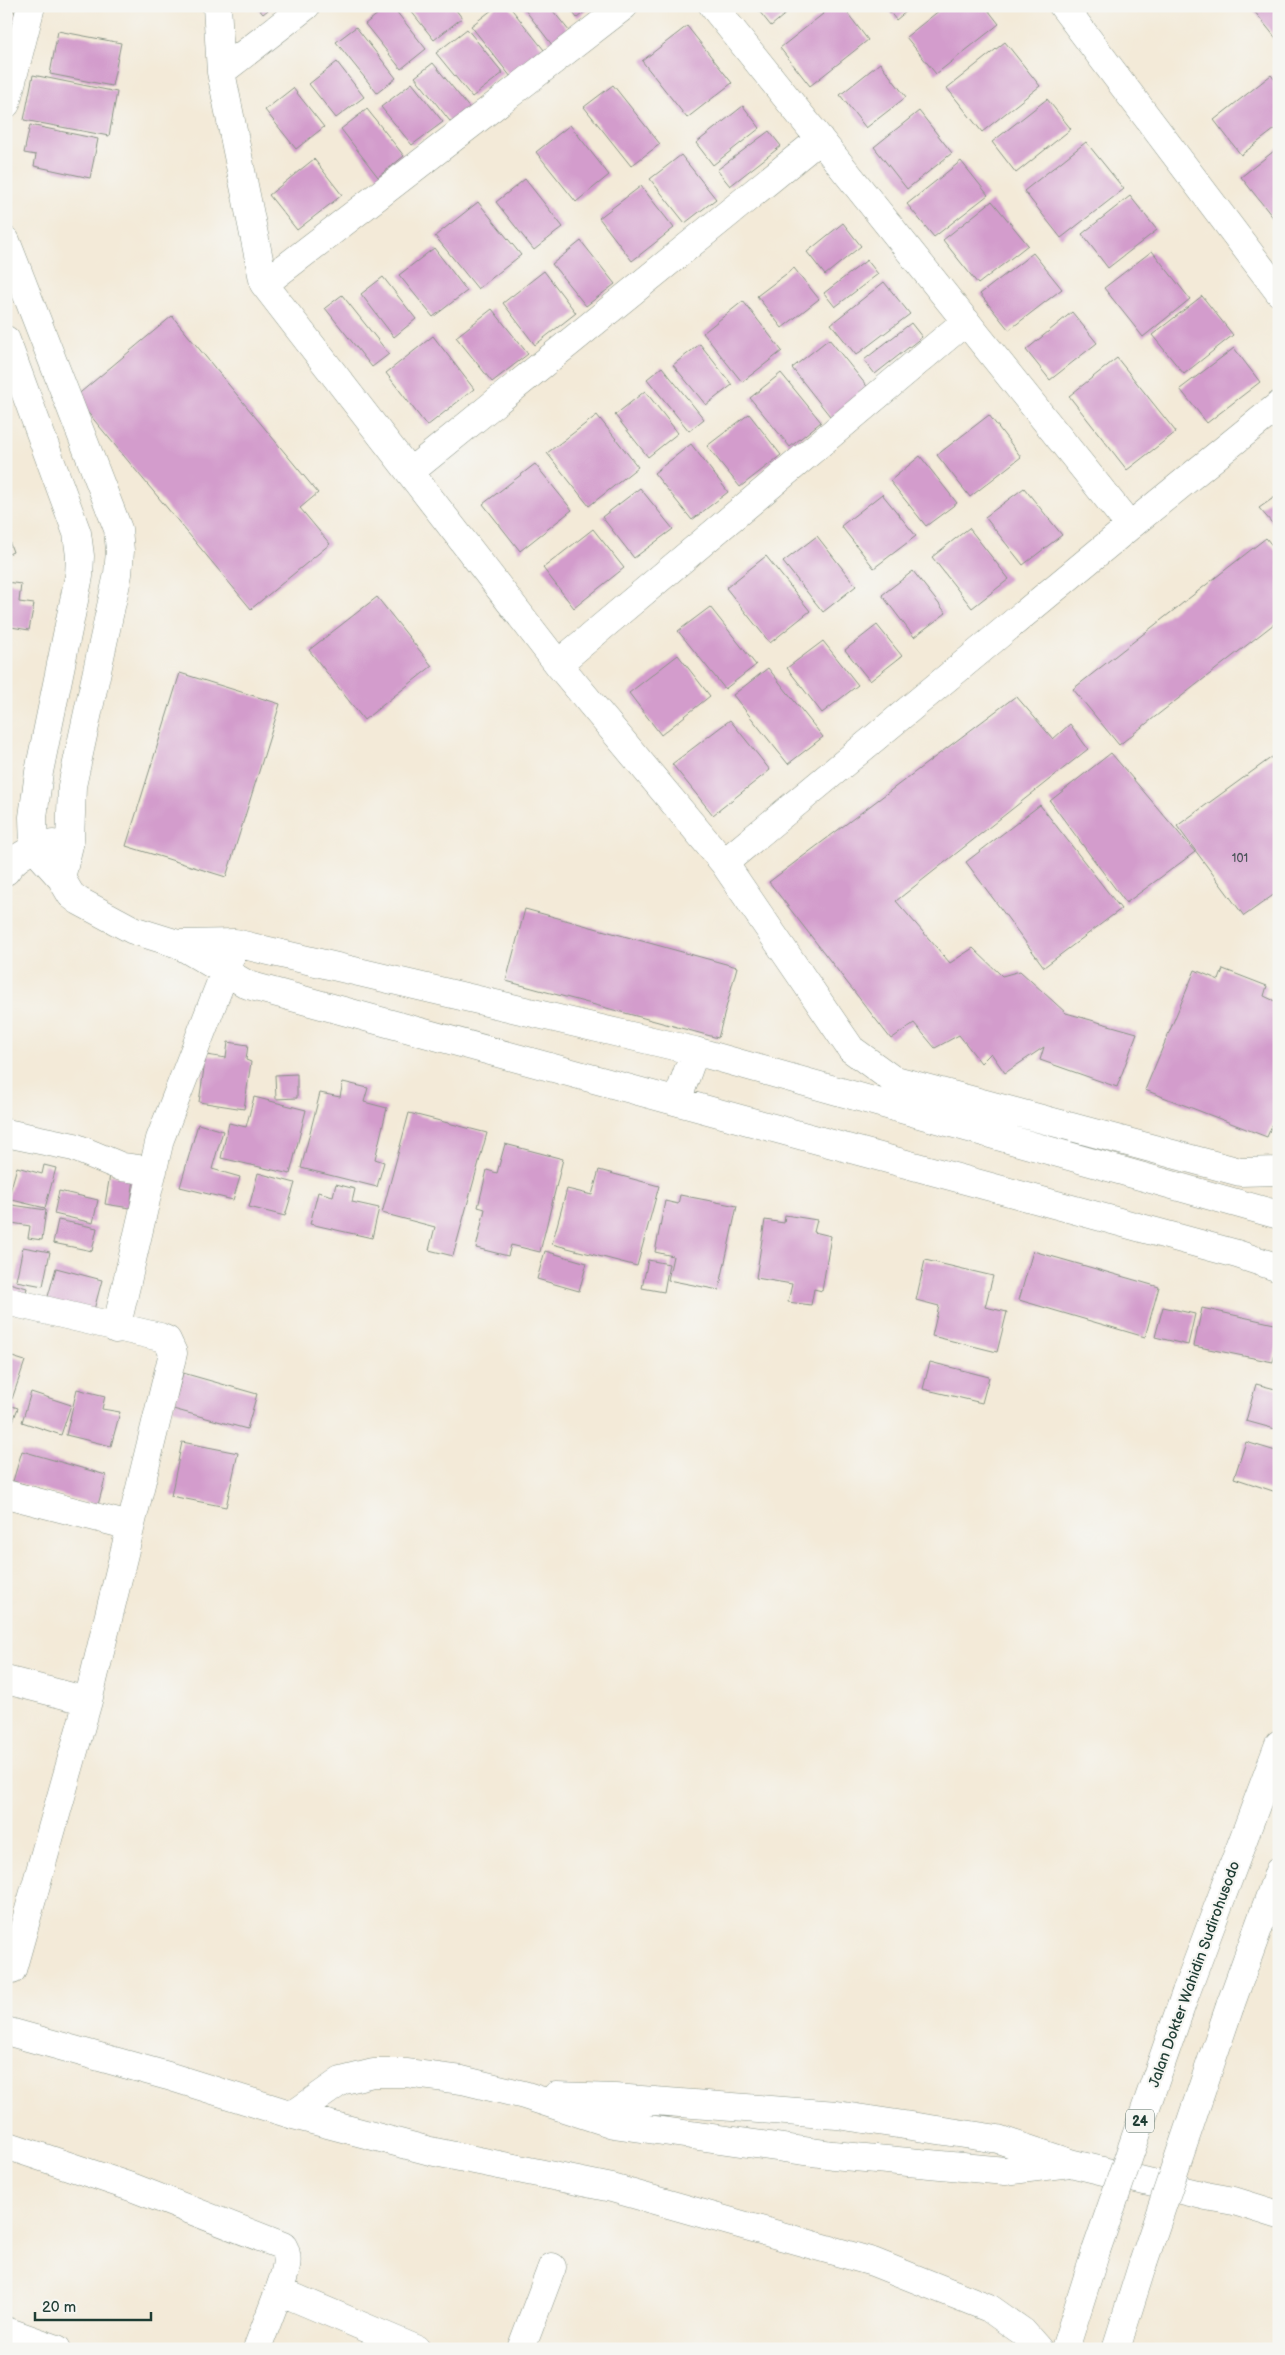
<svg xmlns="http://www.w3.org/2000/svg" width="1285" height="2355" viewBox="0 0 1285 2355" font-family="'Balsamiq Sans',sans-serif">
  <style>
    .building { fill: #d39ccc }
    .lines { fill: none; stroke-linecap: round; stroke-linejoin: round }
    .minor-casing { stroke: #899486; stroke-width: 29 }
    .highway-casing { stroke: #899486; stroke-width: 29 }
    .minor { stroke: #fff; stroke-width: 28 }
    .highway { stroke: #fff; stroke-width: 28 }
    .highway-bridge-casing { stroke: #899486; stroke-width: 29; stroke-linecap: butt }
    .highway-bridge { stroke: #fff; stroke-width: 28 }
    .labels { text-anchor: middle; stroke-width: 4.5; stroke-linejoin: round; paint-order: stroke }
    .number-label { font-size: 12px; fill: #4c555a }
    .shield { fill: #f6f6f2; stroke: #60746d; stroke-width: 1 }
    .shield-label { font-size: 14px; font-weight: bold; fill: #1f3d34 }
    .street-label { font-size: 15px; fill: #1f3d34; stroke: #f6f6f2 }
  </style>
  <rect width="100%" height="100%" fill="#f6f6f2"/>
  <filter id="ink" filterUnits="userSpaceOnUse"><feTurbulence type="fractalNoise" baseFrequency=".02" numOctaves="2"/><feDisplacementMap in="SourceGraphic" scale="10" xChannelSelector="R" yChannelSelector="G"/><feConvolveMatrix kernelMatrix="1 2 1 2 8 2 1 2 1" color-interpolation-filters="sRGB"/></filter>
  <filter id="wash" filterUnits="userSpaceOnUse"><feTurbulence type="fractalNoise" baseFrequency=".0096" numOctaves="4" result="noise"/><feDisplacementMap in="SourceGraphic" scale="20" xChannelSelector="R" yChannelSelector="G"/><feGaussianBlur stdDeviation="1.12" result="paint"/><feColorMatrix in="noise" values="0 0 0 0 0 0 0 0 0 0 0 0 0 0 0 0 0 1.4 0 .05"/><feComposite in="paint" operator="in"/></filter>
  <g filter="url(#wash)">
    <rect width="100%" height="100%" fill="#f3ead8"/>
    <g id="blocks">
      <path class="building" d="M 6,6 L 12,6 L 17,20 L 6,24 Z
        M 256,6 L 273,6 L 263,14 Z
        M 388,6 L 392,6 L 426,49 L 401,69 L 365,24 Z
        M 407,6 L 453,6 L 462,18 L 434,40 Z
        M 497,6 L 509,6 L 544,50 L 511,77 L 471,26 Z
        M 522,6 L 549,6 L 574,37 L 556,50 Z
        M 568,6 L 592,6 L 577,18 Z
        M 755,6 L 795,6 L 771,26 Z
        M 833,6 L 842,6 L 868,40 L 810,86 L 780,48 Z
        M 885,6 L 913,6 L 896,20 Z
        M 945,6 L 985,6 L 999,24 L 936,74 L 906,37 Z
        M 1250,6 L 1279,6 L 1279,42 Z
        M 687,26 L 732,83 L 687,118 L 642,61 Z
        M 356,27 L 396,78 L 377,93 L 336,42 Z
        M 467,29 L 503,73 L 472,97 L 436,53 Z
        M 58,31 L 121,43 L 112,86 L 50,74 Z
        M 1005,42 L 1040,86 L 982,132 L 947,88 Z
        M 337,62 L 364,97 L 336,118 L 309,84 Z
        M 433,63 L 471,110 L 453,125 L 415,77 Z
        M 880,63 L 906,97 L 866,128 L 840,95 Z
        M 33,75 L 117,92 L 109,136 L 24,120 Z
        M 1271,75 L 1279,85 L 1279,126 L 1241,155 L 1214,120 Z
        M 412,83 L 443,122 L 412,145 L 381,107 Z
        M 613,85 L 660,144 L 631,166 L 584,107 Z
        M 293,88 L 324,127 L 296,149 L 265,110 Z
        M 1047,99 L 1071,129 L 1016,173 L 992,142 Z
        M 743,106 L 760,128 L 713,165 L 696,143 Z
        M 367,109 L 404,156 L 378,177 L 341,129 Z
        M 919,111 L 952,153 L 907,189 L 874,147 Z
        M 30,125 L 98,139 L 90,178 L 34,166 L 36,155 L 24,153 Z
        M 570,125 L 609,175 L 576,202 L 536,152 Z
        M 769,131 L 781,146 L 730,186 L 717,170 Z
        M 1086,142 L 1124,189 L 1061,238 L 1024,191 Z
        M 1279,147 L 1279,225 L 1241,177 Z
        M 681,155 L 716,199 L 685,223 L 650,179 Z
        M 314,159 L 342,195 L 297,230 L 269,195 Z
        M 961,161 L 988,195 L 934,237 L 907,204 Z
        M 525,179 L 563,227 L 534,250 L 496,202 Z
        M 641,186 L 674,228 L 632,261 L 599,218 Z
        M 1130,196 L 1157,230 L 1108,268 L 1082,234 Z
        M 992,201 L 1028,245 L 978,284 L 943,240 Z
        M 478,202 L 521,255 L 478,289 L 435,236 Z
        M 843,223 L 861,246 L 825,275 L 807,252 Z
        M 581,241 L 615,284 L 586,306 L 552,264 Z
        M 434,248 L 467,291 L 433,317 L 399,275 Z
        M 1152,251 L 1190,299 L 1143,337 L 1104,288 Z
        M 1033,253 L 1062,289 L 1009,330 L 980,294 Z
        M 867,260 L 878,274 L 835,307 L 824,293 Z
        M 794,268 L 819,299 L 782,328 L 757,296 Z
        M 544,271 L 576,313 L 535,345 L 503,303 Z
        M 383,277 L 416,319 L 394,337 L 361,294 Z
        M 884,282 L 910,314 L 856,355 L 831,324 Z
        M 342,295 L 389,354 L 372,367 L 325,308 Z
        M 1202,296 L 1233,335 L 1184,374 L 1152,335 Z
        M 743,301 L 782,351 L 742,382 L 703,333 Z
        M 492,309 L 528,354 L 492,382 L 456,337 Z
        M 1072,312 L 1097,343 L 1050,380 L 1026,350 Z
        M 172,316 L 318,493 L 300,508 L 330,544 L 251,609 L 75,397 Z
        M 911,323 L 922,337 L 875,374 L 864,360 Z
        M 433,336 L 474,389 L 427,426 L 386,373 Z
        M 829,339 L 870,390 L 833,420 L 792,368 Z
        M 700,344 L 732,385 L 706,405 L 673,365 Z
        M 1234,348 L 1260,382 L 1207,423 L 1180,389 Z
        M 1117,358 L 1176,432 L 1127,470 L 1069,396 Z
        M 662,367 L 704,419 L 689,431 L 647,379 Z
        M 781,373 L 821,422 L 790,447 L 750,398 Z
        M 645,391 L 678,433 L 648,457 L 615,415 Z
        M 749,414 L 781,455 L 740,487 L 707,446 Z
        M 597,415 L 638,467 L 589,506 L 547,453 Z
        M 989,415 L 1021,457 L 970,497 L 937,455 Z
        M 691,444 L 728,492 L 692,520 L 654,473 Z
        M 920,456 L 957,503 L 926,526 L 890,481 Z
        M 535,464 L 572,510 L 520,551 L 483,504 Z
        M 640,488 L 673,529 L 634,558 L 602,517 Z
        M 1024,488 L 1062,535 L 1023,565 L 985,517 Z
        M 882,494 L 916,536 L 874,568 L 841,526 Z
        M 1279,494 L 1279,531 L 1259,508 Z
        M 969,528 L 1009,579 L 972,608 L 932,557 Z
        M 593,529 L 624,568 L 574,608 L 543,568 Z
        M 6,533 L 13,552 L 6,555 Z
        M 817,536 L 856,586 L 823,612 L 783,562 Z
        M 1266,538 L 1279,554 L 1279,620 L 1119,745 L 1073,689 Z
        M 766,556 L 810,611 L 770,643 L 726,588 Z
        M 913,571 L 946,613 L 914,637 L 882,595 Z
        M 6,582 L 21,584 L 19,602 L 34,604 L 29,630 L 11,627 L 7,653 Z
        M 377,597 L 432,666 L 364,720 L 309,650 Z
        M 710,607 L 756,665 L 725,689 L 678,631 Z
        M 877,625 L 902,656 L 870,681 L 845,650 Z
        M 823,641 L 858,685 L 822,713 L 787,668 Z
        M 678,655 L 710,696 L 661,735 L 629,693 Z
        M 768,668 L 823,737 L 788,764 L 733,695 Z
        M 180,673 L 280,704 L 226,877 L 126,846 Z
        M 1016,696 L 1053,739 L 1070,724 L 1088,749 L 896,901 L 950,963 L 973,948 L 1002,976 L 1020,971 L 1066,1013 L 1137,1033 L 1117,1087 L 1040,1060 L 1044,1047 L 1005,1073 L 991,1053 L 981,1063 L 959,1035 L 935,1048 L 914,1023 L 891,1039 L 769,882 Z
        M 730,720 L 770,770 L 713,815 L 672,764 Z
        M 1279,752 L 1279,891 L 1244,916 L 1177,826 Z
        M 1111,753 L 1195,852 L 1126,903 L 1050,801 Z
        M 1040,805 L 1121,909 L 1044,967 L 966,862 Z
        M 525,909 L 737,967 L 718,1038 L 506,981 Z
        M 1223,969 L 1267,986 L 1264,996 L 1279,1003 L 1279,1109 L 1267,1137 L 1145,1090 L 1195,970 L 1219,980 Z
        M 228,1042 L 248,1045 L 246,1060 L 251,1062 L 244,1109 L 199,1102 L 206,1055 L 226,1058 Z
        M 297,1074 L 297,1098 L 276,1099 L 275,1075 Z
        M 343,1082 L 368,1088 L 364,1102 L 387,1108 L 375,1159 L 384,1162 L 377,1187 L 301,1168 L 320,1093 L 340,1097 Z
        M 254,1097 L 306,1110 L 290,1174 L 221,1158 L 229,1123 L 246,1127 Z
        M 409,1113 L 487,1133 L 453,1256 L 429,1250 L 435,1227 L 382,1213 Z
        M 198,1124 L 223,1131 L 212,1169 L 240,1177 L 233,1200 L 180,1187 Z
        M 505,1144 L 563,1159 L 540,1252 L 511,1245 L 508,1256 L 476,1248 L 485,1209 L 478,1207 L 487,1170 L 497,1173 Z
        M 44,1165 L 56,1168 L 45,1208 L 8,1199 L 17,1167 L 42,1174 Z
        M 599,1170 L 659,1186 L 637,1266 L 552,1244 L 567,1189 L 592,1195 Z
        M 258,1173 L 295,1183 L 285,1216 L 249,1207 Z
        M 110,1175 L 134,1179 L 130,1208 L 105,1204 Z
        M 336,1184 L 355,1189 L 352,1202 L 379,1208 L 372,1238 L 310,1224 L 318,1192 L 333,1196 Z
        M 59,1191 L 98,1200 L 93,1223 L 54,1214 Z
        M 680,1195 L 737,1206 L 719,1290 L 668,1280 L 673,1256 L 655,1252 L 665,1201 L 678,1204 Z
        M 6,1204 L 46,1210 L 42,1240 L 28,1238 L 30,1226 L 6,1222 Z
        M 785,1215 L 817,1220 L 814,1232 L 831,1236 L 822,1291 L 814,1289 L 811,1305 L 788,1302 L 792,1284 L 756,1278 L 765,1220 L 784,1223 Z
        M 58,1220 L 97,1228 L 92,1251 L 53,1243 Z
        M 23,1247 L 50,1252 L 43,1286 L 16,1281 Z
        M 545,1251 L 587,1263 L 579,1291 L 537,1279 Z
        M 1033,1251 L 1159,1287 L 1145,1337 L 1019,1300 Z
        M 648,1260 L 669,1264 L 664,1292 L 642,1288 Z
        M 925,1260 L 993,1276 L 985,1307 L 1007,1312 L 997,1352 L 932,1336 L 939,1306 L 916,1300 Z
        M 56,1268 L 102,1280 L 91,1321 L 47,1300 Z
        M 9,1283 L 27,1288 L 23,1304 L 6,1292 Z
        M 1163,1307 L 1195,1314 L 1188,1345 L 1155,1337 Z
        M 1202,1308 L 1279,1325 L 1279,1338 L 1273,1362 L 1194,1346 Z
        M 6,1355 L 25,1361 L 12,1399 L 6,1397 Z
        M 930,1362 L 989,1377 L 982,1403 L 923,1389 Z
        M 183,1373 L 257,1394 L 247,1429 L 173,1409 Z
        M 1256,1384 L 1279,1390 L 1279,1430 L 1246,1421 Z
        M 77,1389 L 105,1396 L 102,1409 L 120,1412 L 111,1446 L 66,1435 Z
        M 31,1392 L 71,1405 L 61,1435 L 22,1422 Z
        M 6,1404 L 18,1408 L 11,1426 L 6,1425 Z
        M 182,1442 L 238,1453 L 226,1507 L 171,1496 Z
        M 1246,1442 L 1279,1452 L 1279,1493 L 1234,1478 Z
        M 22,1451 L 106,1475 L 98,1505 L 13,1481 Z"/>
    </g>
  </g>
  <g filter="url(#ink)">
    <use href="#blocks" fill-opacity="0" stroke="#899486" stroke-width="1"/>
    <g class="lines">
      <defs>
        <path id="minor" d="M 217,6 L 221,72 L 264,284 L 558,664 L 724,863 L 1130,526 L 1279,405
          M 713,6 L 1130,526
          M 1063,6 L 1279,292
          M 221,72 L 306,6
          M 6,104 L 31,6
          M 6,241 L 118,529 L 120,551 L 118,574 L 72,786 L 70,841 L 61,878
          M 264,284 L 624,6
          M 6,340 L 77,533 L 80,556 L 79,576 L 39,772 L 33,817 L 34,848 L 61,878 L 71,895 L 79,901 L 133,930 L 178,944 L 248,985 L 1237,1254 L 1279,1268
          M 410,472 L 820,139
          M 558,664 L 966,321
          M 724,863 L 851,1049 L 892,1079 L 1240,1172 L 1279,1171
          M 6,871 C 17,854 34,848 53,844
          M 178,944 L 235,943 L 695,1051 L 1279,1215
          M 677,1101 L 695,1051
          M 6,1133 L 74,1147 L 122,1167 L 153,1171
          M 6,1301 L 160,1337 L 167,1340 L 173,1353 L 88,1701 L 12,1970
          M 116,1329 L 160,1139 L 231,956
          M 6,1494 L 130,1526
          M 6,1680 L 88,1701
          M 6,2031 L 168,2076 L 293,2115 L 430,2151 L 612,2188 L 873,2262 L 989,2308 L 1023,2332 L 1038,2349
          M 556,2096 L 615,2098 L 837,2115 L 998,2139 L 1070,2163 L 1206,2196 L 1234,2201 L 1279,2215
          M 293,2115 L 341,2081 L 373,2073 L 406,2073 L 462,2080 L 524,2095 L 613,2124 L 833,2155 L 1005,2171 L 1070,2163
          M 6,2145 L 134,2188 L 283,2246 C 291,2260 284,2276 279,2291
          M 6,2331 L 57,2349
          M 257,2349 L 279,2291 L 416,2349
          M 521,2349 L 552,2267"/>
        <path id="highway" d="M 1186,1992 L 1279,1744
          M 1230,2006 L 1279,1871
          M 1065,2349 L 1096,2251
          M 1116,2349 L 1143,2263"/>
      </defs>
      <use href="#minor" class="minor-casing"/>
      <use href="#highway" class="highway-casing"/>
      <use href="#minor" class="minor"/>
      <use href="#highway" class="highway"/>
      <defs>
        <path id="highway-bridge" d="M 1096,2251 L 1186,1992
          M 1143,2263 L 1230,2006"/>
      </defs>
      <use href="#highway-bridge" class="highway-bridge-casing"/>
      <use href="#highway-bridge" class="highway-bridge"/>
    </g>
  </g>
  <g class="labels">
    <g class="number-label">
      <text x="1240" y="862">101</text>
    </g>
    <rect class="shield" x="1126" y="2109.5" width="28" height="23" rx="4"/>
    <g class="shield-label">
      <text x="1140" y="2126">24</text>
    </g>
    <g class="street-label">
      <text transform="translate(1194 1974) rotate(-70)" y="5">Jalan Dokter Wahidin Sudirohusodo</text>
    </g>
  </g>
  <rect width="1285" height="2355" fill="none" stroke="#f6f6f2" stroke-width="25"/>
  <path d="M35 2312v8h116v-8" fill="none" stroke="#1f3d34" stroke-width="2.5"/>
  <text x="42" y="2312" font-size="15" fill="#1f3d34" stroke="#f6f6f2" stroke-width="4" paint-order="stroke">20 m</text>
</svg>
